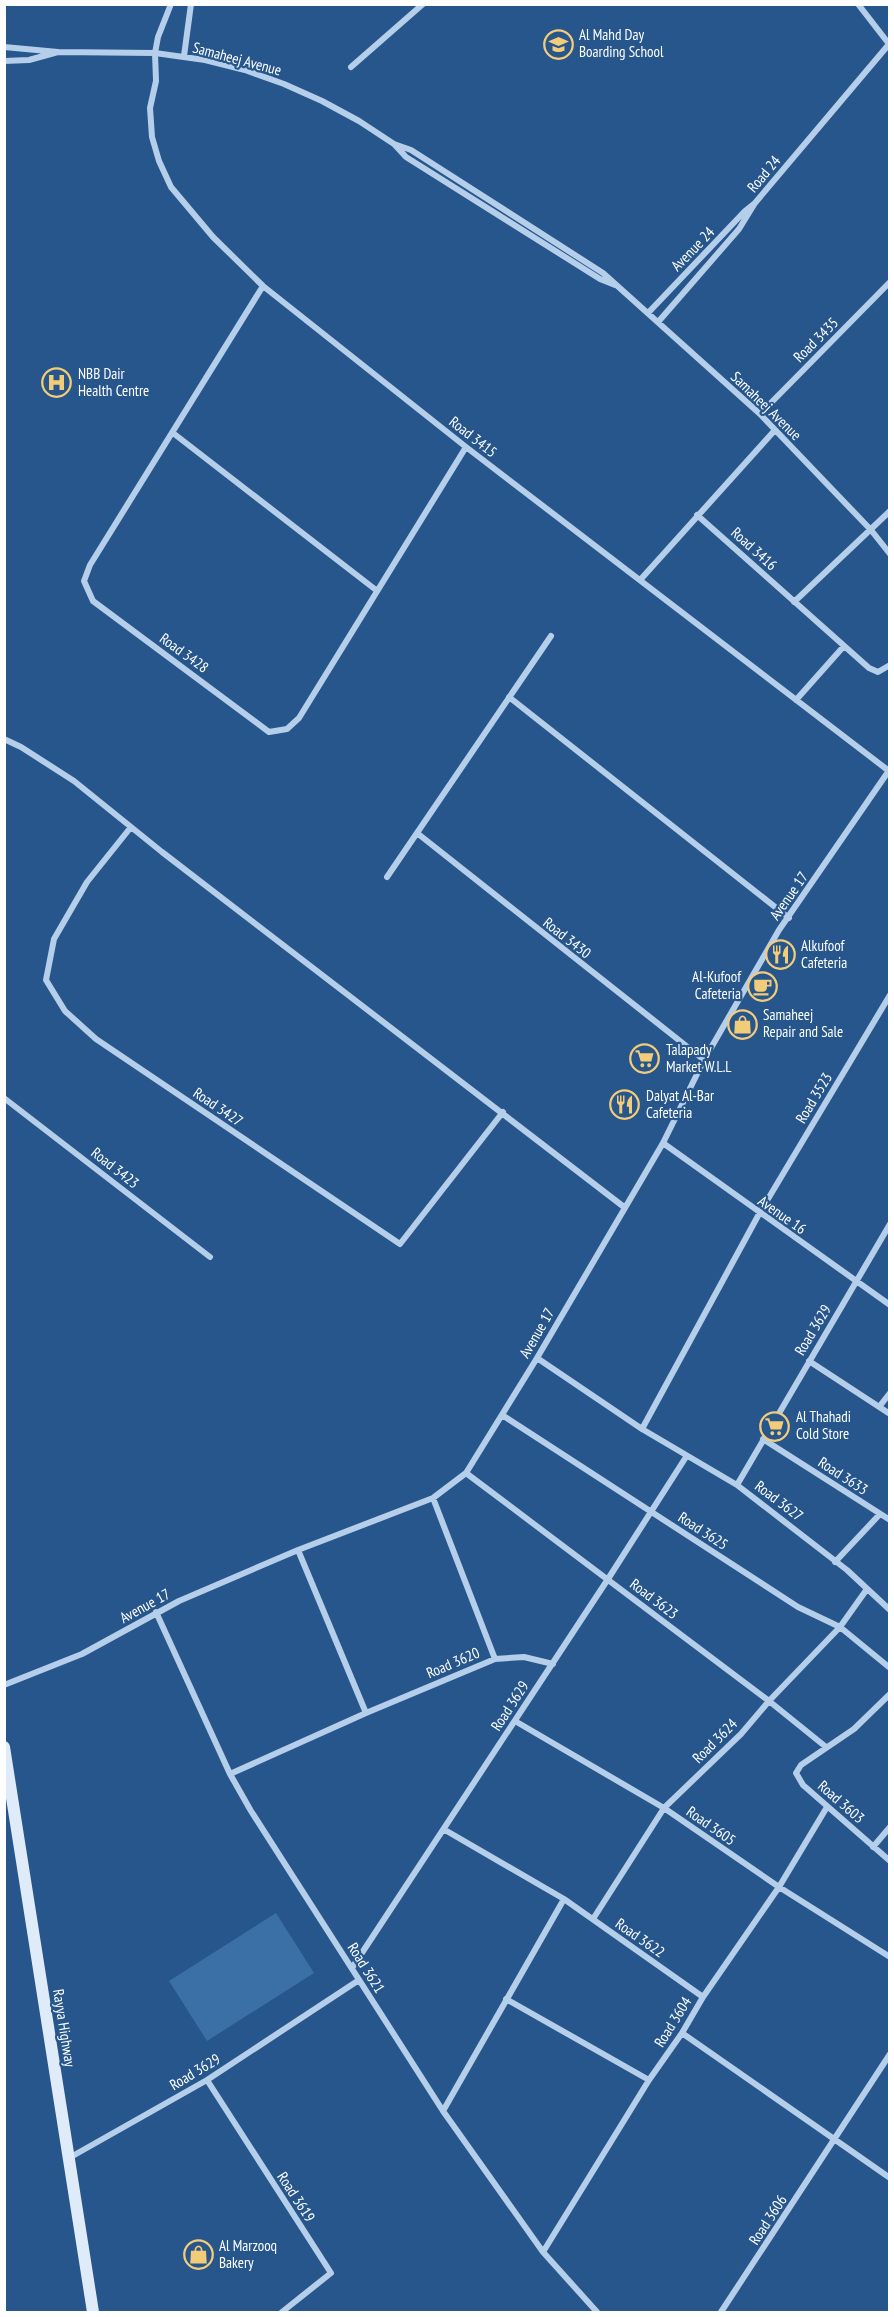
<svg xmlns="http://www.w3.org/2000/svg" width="894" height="2317" viewBox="0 0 894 2317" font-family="'PT Sans Narrow',sans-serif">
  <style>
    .green { fill: #3b70a7 }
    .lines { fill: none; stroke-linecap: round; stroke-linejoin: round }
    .street { stroke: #b5ceea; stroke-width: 6 }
    .secondary { stroke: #dfebf8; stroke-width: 12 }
    .labels { text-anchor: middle; stroke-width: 4.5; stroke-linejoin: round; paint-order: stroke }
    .poi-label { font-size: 15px; fill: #fff; stroke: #26568b; text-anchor: start }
    .street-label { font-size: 15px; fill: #fff; stroke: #26568b }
  </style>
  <rect width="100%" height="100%" fill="#26568b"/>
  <path class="green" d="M 276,1913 L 314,1973 L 207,2041 L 169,1981 Z"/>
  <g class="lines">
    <path class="street" d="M 171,4 L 158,37 L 155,53 L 156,81 L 150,108 L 152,137 L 159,161 L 171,187 L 213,237 L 263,286 L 466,447 L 889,771
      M 858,4 L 889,44
      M 4,47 L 58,52 L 155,53 L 205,60 L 245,70 L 284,84 L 322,101 L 359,121 L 394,144 L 406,157 L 600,279 L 615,285
      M 184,56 L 191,4
      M 4,61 L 29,60 L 58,52
      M 351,67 L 423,4
      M 394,144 L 411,150 L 603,273 L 760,414 L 871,530 L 890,554
      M 263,286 L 90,565 L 84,581 L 93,601 L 269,732 L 287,729 L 299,718 L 466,447
      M 648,313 L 745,211 L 755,203
      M 659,321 L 739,229 L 755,203 L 890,43
      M 760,414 L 890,282
      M 173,433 L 376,590
      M 697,515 L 869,668 L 878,672 L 890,665
      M 641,579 L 775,430
      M 794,602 L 890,511
      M 509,697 L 789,918
      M 796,700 L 844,646
      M 4,739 L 21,747 L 74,781 L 162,852 L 624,1207
      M 131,827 L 87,882 L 54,939 L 46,980 L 65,1011 L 96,1039 L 400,1244 L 503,1112
      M 417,833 L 704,1060
      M 387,877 L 551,636
      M 4,1098 L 210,1257
      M 663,1143 L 890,1305
      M 537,1358 L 642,1429 L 737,1485 L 847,1570 L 890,1610
      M 809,1361 L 890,1414
      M 879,1407 L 890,1393
      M 502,1415 L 798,1607 L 840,1627 L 890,1668
      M 642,1429 L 759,1214 L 890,995
      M 763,1439 L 890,1520
      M 466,1473 L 769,1701 L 826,1747
      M 737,1485 L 890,1224
      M 433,1498 L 495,1659
      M 298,1550 L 366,1713
      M 835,1562 L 880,1514
      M 156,1612 L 230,1774 L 251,1811 L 443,2111 L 543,2252 L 597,2312
      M 4,1685 L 82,1654 L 179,1601 L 298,1550 L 433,1498 L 466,1473 L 537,1358 L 663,1143 L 704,1060 L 779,930 L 890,769
      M 890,1694 L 854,1729 L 801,1765 L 796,1773 L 803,1785 L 890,1861
      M 515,1721 L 664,1808 L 779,1887 L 890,1957
      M 230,1774 L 366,1713 L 495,1659 L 524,1657 L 553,1664
      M 445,1830 L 564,1899 L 703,1997
      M 873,1847 L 890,1827
      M 593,1919 L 664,1808 L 741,1734 L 769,1701 L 840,1627 L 867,1589
      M 352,1968 L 608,1579 L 686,1457
      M 506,1999 L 649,2080
      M 682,2033 L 890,2178
      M 207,2080 L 331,2273 L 282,2312
      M 443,2111 L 564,1899
      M 69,2158 L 207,2080 L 359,1980
      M 543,2252 L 649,2080 L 682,2033 L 703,1997 L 779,1887 L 827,1807
      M 721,2312 L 890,2054"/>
    <path class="secondary" d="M 4,1747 L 93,2312"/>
  </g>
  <defs>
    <symbol id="school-ring" viewBox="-11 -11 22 22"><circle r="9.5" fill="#26568b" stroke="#f3cc7a" stroke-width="1.5"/><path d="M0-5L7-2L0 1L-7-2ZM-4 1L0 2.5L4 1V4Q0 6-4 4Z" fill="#f3cc7a"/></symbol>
    <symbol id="hospital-ring" viewBox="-11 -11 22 22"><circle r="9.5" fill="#26568b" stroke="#f3cc7a" stroke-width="1.5"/><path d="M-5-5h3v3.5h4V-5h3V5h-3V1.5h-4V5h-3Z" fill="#f3cc7a"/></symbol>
    <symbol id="restaurant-ring" viewBox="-11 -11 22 22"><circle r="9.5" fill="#26568b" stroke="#f3cc7a" stroke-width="1.5"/><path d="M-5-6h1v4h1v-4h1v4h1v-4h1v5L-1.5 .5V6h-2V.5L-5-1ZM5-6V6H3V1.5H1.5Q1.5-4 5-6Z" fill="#f3cc7a"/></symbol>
    <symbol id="cafe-ring" viewBox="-11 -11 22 22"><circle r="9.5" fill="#26568b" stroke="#f3cc7a" stroke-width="1.5"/><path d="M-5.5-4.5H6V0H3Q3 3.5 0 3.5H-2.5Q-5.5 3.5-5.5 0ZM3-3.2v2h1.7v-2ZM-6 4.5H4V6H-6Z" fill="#f3cc7a"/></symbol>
    <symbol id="shop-ring" viewBox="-11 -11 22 22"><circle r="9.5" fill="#26568b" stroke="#f3cc7a" stroke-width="1.5"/><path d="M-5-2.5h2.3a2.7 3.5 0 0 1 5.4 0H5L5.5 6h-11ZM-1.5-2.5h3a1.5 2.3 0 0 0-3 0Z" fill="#f3cc7a"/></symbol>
    <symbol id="supermarket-ring" viewBox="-11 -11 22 22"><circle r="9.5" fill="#26568b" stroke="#f3cc7a" stroke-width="1.5"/><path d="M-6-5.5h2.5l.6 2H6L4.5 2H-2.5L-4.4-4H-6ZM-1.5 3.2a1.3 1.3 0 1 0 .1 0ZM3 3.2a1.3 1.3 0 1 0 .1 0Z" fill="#f3cc7a"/></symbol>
  </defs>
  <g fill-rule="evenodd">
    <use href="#school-ring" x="542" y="28" width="33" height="33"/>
    <use href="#hospital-ring" x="40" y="366" width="33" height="33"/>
    <use href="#restaurant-ring" x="764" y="938" width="33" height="33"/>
    <use href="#cafe-ring" x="746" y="970" width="33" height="33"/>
    <use href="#shop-ring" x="726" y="1008" width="33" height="33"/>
    <use href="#supermarket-ring" x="628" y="1042" width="33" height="33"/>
    <use href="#restaurant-ring" x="608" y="1088" width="33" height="33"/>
    <use href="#supermarket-ring" x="758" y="1410" width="33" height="33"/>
    <use href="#shop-ring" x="182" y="2238" width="33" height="33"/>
  </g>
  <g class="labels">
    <g class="poi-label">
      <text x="579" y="40">Al Mahd Day<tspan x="579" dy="17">Boarding School</tspan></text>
      <text x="78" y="379">NBB Dair<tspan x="78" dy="17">Health Centre</tspan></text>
      <text x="801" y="951">Alkufoof<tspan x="801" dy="17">Cafeteria</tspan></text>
      <text x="741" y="982" text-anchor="end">Al-Kufoof<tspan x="741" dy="17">Cafeteria</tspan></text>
      <text x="763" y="1020">Samaheej<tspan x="763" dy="17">Repair and Sale</tspan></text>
      <text x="666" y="1055">Talapady<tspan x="666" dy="17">Market W.L.L</tspan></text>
      <text x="646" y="1101">Dalyat Al-Bar<tspan x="646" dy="17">Cafeteria</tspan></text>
      <text x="796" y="1422">Al Thahadi<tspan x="796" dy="17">Cold Store</tspan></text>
      <text x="219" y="2251">Al Marzooq<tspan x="219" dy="17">Bakery</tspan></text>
    </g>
    <g class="street-label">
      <text transform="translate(237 59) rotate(15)" y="5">Samaheej Avenue</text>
      <text transform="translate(764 174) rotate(-50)" y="5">Road 24</text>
      <text transform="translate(693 249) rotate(-46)" y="5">Avenue 24</text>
      <text transform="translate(816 340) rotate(-45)" y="5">Road 3435</text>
      <text transform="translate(766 406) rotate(44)" y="5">Samaheej Avenue</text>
      <text transform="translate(473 437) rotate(38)" y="5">Road 3415</text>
      <text transform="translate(754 549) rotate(42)" y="5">Road 3416</text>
      <text transform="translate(184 653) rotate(36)" y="5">Road 3428</text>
      <text transform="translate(789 896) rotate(-55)" y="5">Avenue 17</text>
      <text transform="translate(567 938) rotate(38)" y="5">Road 3430</text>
      <text transform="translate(814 1098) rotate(-59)" y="5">Road 3523</text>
      <text transform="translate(218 1107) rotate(34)" y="5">Road 3427</text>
      <text transform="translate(115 1168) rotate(38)" y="5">Road 3423</text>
      <text transform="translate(782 1215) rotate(35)" y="5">Avenue 16</text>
      <text transform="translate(813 1330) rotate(-59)" y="5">Road 3629</text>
      <text transform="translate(537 1333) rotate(-60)" y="5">Avenue 17</text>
      <text transform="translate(843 1476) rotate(33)" y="5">Road 3633</text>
      <text transform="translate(779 1501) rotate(37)" y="5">Road 3627</text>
      <text transform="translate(703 1531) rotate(33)" y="5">Road 3625</text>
      <text transform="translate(654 1599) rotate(37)" y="5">Road 3623</text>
      <text transform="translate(145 1606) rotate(-29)" y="5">Avenue 17</text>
      <text transform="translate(453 1663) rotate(-23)" y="5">Road 3620</text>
      <text transform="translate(510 1706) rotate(-57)" y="5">Road 3629</text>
      <text transform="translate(715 1741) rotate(-45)" y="5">Road 3624</text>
      <text transform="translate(841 1802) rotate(41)" y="5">Road 3603</text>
      <text transform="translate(711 1826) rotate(35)" y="5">Road 3605</text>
      <text transform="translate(640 1938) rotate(35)" y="5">Road 3622</text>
      <text transform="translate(366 1968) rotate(58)" y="5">Road 3621</text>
      <text transform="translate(673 2022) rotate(-58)" y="5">Road 3604</text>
      <text transform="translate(64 2028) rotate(81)" y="5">Rayya Highway</text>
      <text transform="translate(195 2072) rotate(-31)" y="5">Road 3629</text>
      <text transform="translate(296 2197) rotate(57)" y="5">Road 3619</text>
      <text transform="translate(768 2220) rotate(-57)" y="5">Road 3606</text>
    </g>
  </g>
  <rect width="894" height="2317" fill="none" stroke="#ffffff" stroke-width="12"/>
</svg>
